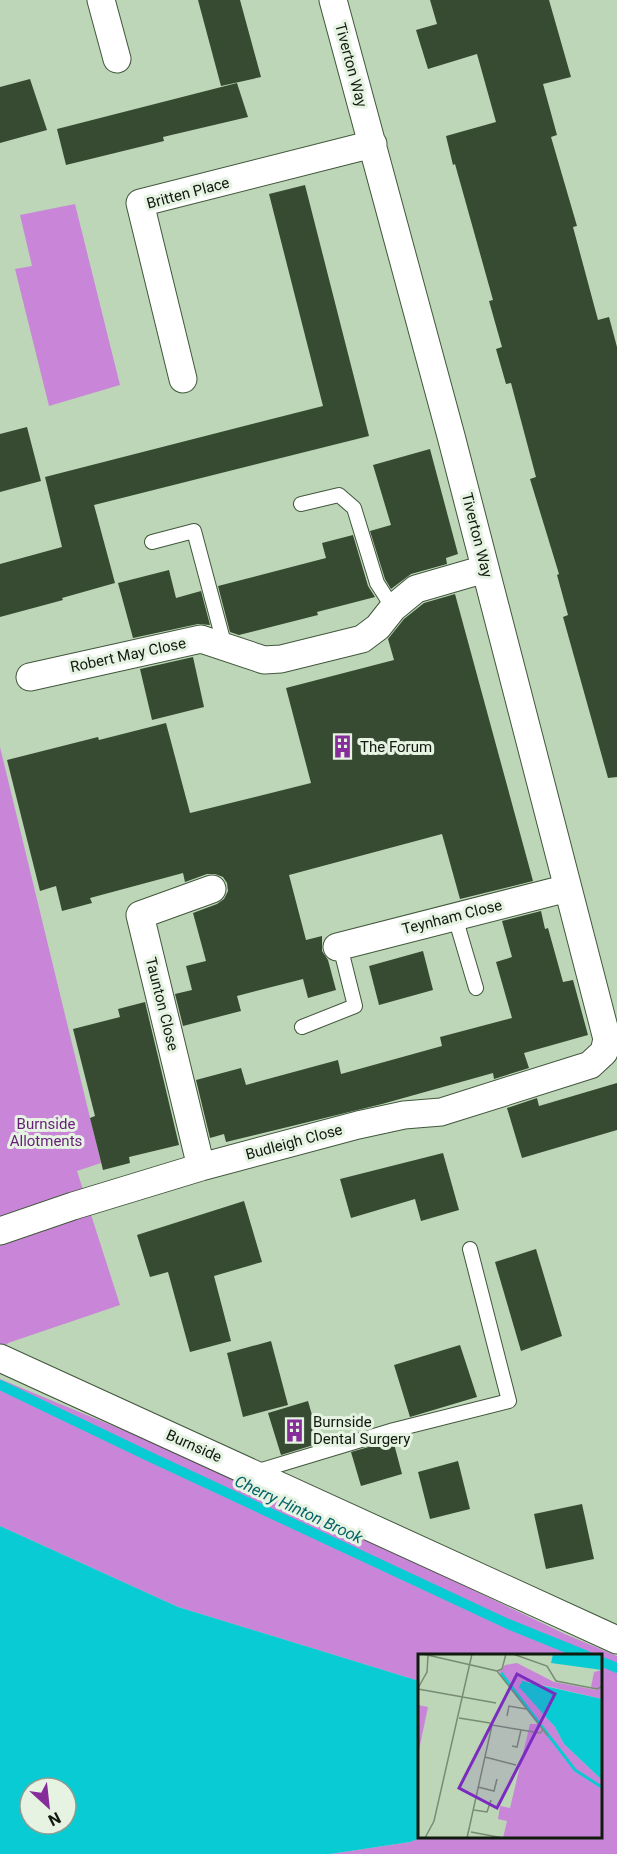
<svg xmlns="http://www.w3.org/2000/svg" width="617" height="1854" viewBox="0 0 617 1854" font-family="Roboto,sans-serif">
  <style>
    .green { fill: #c986d9 }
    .water { fill: #09cbd3; fill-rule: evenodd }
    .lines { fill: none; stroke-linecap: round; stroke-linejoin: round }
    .stream { stroke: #09cbd3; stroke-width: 10 }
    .building { fill: #364b31 }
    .service-casing { stroke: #41573c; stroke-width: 16 }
    .minor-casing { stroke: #41573c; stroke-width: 29 }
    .service { stroke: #fff; stroke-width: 14 }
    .minor { stroke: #fff; stroke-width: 27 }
    .labels { text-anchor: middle; stroke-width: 6; stroke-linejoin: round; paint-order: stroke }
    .street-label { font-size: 15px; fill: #101a0e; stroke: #e6f3e3 }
    .poi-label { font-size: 15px; fill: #101a0e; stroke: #e6f3e3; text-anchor: start }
    .park-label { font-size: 15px; fill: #671e78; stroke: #e6f3e3 }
    .water-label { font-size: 16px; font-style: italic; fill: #056468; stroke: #e6f3e3 }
    .inset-river { fill: none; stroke: #09cbd3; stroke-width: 3 }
    .inset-road { fill: none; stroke: #788b73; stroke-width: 1.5 }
    .view { fill: #7b2cbf; fill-opacity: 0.15; stroke: #7b2cbf; stroke-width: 3 }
    .inset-edge { fill: none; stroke: #101a0e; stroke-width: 3 }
  </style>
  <rect width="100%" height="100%" fill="#bdd6b7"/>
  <path class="green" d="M 75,204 L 120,385 L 49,406 L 15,269 L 32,266 L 20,215 Z
    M 0,747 L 101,1163 L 77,1171 L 120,1305 L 8,1343 L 0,1352 Z
    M 0,1379 L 241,1479 L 565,1634 L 617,1656 L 617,1854 L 330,1854 L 410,1842 L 420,1838 L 600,1838 L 600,1656 L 419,1656 L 419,1681 L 178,1607 L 0,1526 Z"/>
  <path class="water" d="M 0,1526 L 178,1607 L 419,1681 L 420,1838 L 410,1842 L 330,1854 L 0,1854 ZM 30,1788 L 66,1788 L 66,1824 L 30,1824 Z"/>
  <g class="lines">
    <path class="stream" d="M 0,1385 L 146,1455 L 508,1624 L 587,1656
      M 600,1661 L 617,1668"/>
  </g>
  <path class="building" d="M 198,0 L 240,0 L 261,77 L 221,86 Z
    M 430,0 L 549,0 L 571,77 L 543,84 L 557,135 L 551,137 L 577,226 L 573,227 L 598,320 L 609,317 L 617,347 L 617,777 L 608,778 L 563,617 L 568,615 L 557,575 L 559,574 L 530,479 L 536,477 L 511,383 L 506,384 L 496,349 L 502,347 L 489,301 L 493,300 L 455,164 L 453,165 L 446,136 L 496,122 L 477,54 L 428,69 L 416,30 L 437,24 Z
    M 30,79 L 47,130 L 0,143 L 0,87 Z
    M 237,83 L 248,117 L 163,137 L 164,141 L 66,165 L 57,129 Z
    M 305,185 L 369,436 L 94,505 L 115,583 L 62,598 L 63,600 L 0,617 L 0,564 L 62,547 L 45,477 L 323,406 L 269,194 Z
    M 27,427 L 41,481 L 0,492 L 0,434 Z
    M 430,449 L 458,554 L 446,558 L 447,564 L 411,574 L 391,589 L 385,579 L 370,531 L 391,525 L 373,465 Z
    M 353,535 L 368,586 L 375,597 L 317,612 L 318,615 L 239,635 L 230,632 L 218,586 L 326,558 L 322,543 Z
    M 169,570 L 176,598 L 201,591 L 210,625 L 198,624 L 133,638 L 118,583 Z
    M 455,594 L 533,881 L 460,899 L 442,834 L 289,875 L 306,940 L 322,936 L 322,951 L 328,960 L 336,990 L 308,998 L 303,979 L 237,996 L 241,1011 L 183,1026 L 175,994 L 192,990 L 186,966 L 206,961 L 193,913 L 217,904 L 224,899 L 228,891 L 227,883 L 223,877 L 215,874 L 207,874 L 185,882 L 183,873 L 90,898 L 92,903 L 62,911 L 56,886 L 40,891 L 7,760 L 98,737 L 99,740 L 166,723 L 190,813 L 311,783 L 286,688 L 394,660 L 388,639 L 404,619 L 424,603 Z
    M 193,657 L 204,707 L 152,720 L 140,669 Z
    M 541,911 L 545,929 L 548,928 L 563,982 L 573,980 L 588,1035 L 524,1053 L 529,1068 L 494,1079 L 493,1073 L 382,1104 L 226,1142 L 224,1134 L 210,1138 L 196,1080 L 241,1068 L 246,1085 L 338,1060 L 341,1074 L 442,1046 L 440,1037 L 512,1018 L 496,962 L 512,957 L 502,921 Z
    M 423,951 L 433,990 L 379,1005 L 369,966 Z
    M 145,1002 L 179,1145 L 129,1157 L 130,1163 L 103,1170 L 90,1118 L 95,1116 L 73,1029 L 120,1017 L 118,1009 Z
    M 617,1083 L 617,1130 L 522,1158 L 507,1108 L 537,1098 L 539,1106 Z
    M 443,1153 L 459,1210 L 421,1221 L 415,1199 L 351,1218 L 340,1179 Z
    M 244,1201 L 262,1262 L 214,1276 L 231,1341 L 190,1352 L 168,1272 L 150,1277 L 137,1235 Z
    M 536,1249 L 562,1336 L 521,1351 L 495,1262 Z
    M 271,1341 L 288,1405 L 243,1417 L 227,1353 Z
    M 460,1345 L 477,1397 L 410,1417 L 394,1365 Z
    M 308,1401 L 320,1443 L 281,1455 L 268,1413 Z
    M 393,1440 L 402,1474 L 361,1486 L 351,1452 Z
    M 458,1461 L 470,1509 L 430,1519 L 418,1472 Z
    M 582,1504 L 594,1559 L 546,1569 L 534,1514 Z"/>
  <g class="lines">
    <defs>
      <path id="service" d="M 301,504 L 339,495 L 354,508 L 377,583 L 393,608
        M 152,542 L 194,531 L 225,647
        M 455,917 L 476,988
        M 302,1027 L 355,1006 L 340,946
        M 255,1472 L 394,1430 L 509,1401 L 470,1249"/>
      <path id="minor" d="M 101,0 L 117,59
        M 183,379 L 140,203 L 373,144
        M 30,677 L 201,639 L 264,660 L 281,659 L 362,639 L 378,627 L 393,608 L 416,589 L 485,569
        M 337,947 L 568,888
        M 201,1167 L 140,915 L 212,889
        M 0,1231 L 73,1206 L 201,1167 L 358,1125 L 404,1115 L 441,1112 L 590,1065 L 604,1052 L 607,1039 L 451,436 L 333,0
        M 0,1358 L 617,1640"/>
    </defs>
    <use href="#service" class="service-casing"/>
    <use href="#minor" class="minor-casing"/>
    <use href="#service" class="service"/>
    <use href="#minor" class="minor"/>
  </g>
  <defs>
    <symbol id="building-bare" viewBox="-9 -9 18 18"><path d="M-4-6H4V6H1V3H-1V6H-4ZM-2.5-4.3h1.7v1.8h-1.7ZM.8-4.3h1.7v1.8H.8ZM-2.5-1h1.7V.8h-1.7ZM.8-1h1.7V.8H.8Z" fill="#862d99" stroke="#e6f3e3" stroke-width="2.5" paint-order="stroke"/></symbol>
  </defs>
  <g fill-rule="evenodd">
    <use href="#building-bare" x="326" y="730" width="33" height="33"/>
    <use href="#building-bare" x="278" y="1414" width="33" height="33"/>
  </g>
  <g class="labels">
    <g class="street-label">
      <text transform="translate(351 65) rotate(75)" y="5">Tiverton Way</text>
      <text transform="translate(188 193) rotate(-15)" y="5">Britten Place</text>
      <text transform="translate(477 535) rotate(76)" y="5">Tiverton Way</text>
      <text transform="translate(128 655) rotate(-12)" y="5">Robert May Close</text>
      <text transform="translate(452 917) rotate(-14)" y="5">Teynham Close</text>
      <text transform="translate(162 1004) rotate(76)" y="5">Taunton Close</text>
      <text transform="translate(294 1142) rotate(-15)" y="5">Budleigh Close</text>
      <text transform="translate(194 1446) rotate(24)" y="5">Burnside</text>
    </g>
    <g class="poi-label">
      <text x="360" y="752">The Forum</text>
      <text x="313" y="1427">Burnside<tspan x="313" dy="17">Dental Surgery</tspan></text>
    </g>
    <g class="park-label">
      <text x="46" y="1129">Burnside<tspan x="46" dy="17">Allotments</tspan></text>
    </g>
    <g class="water-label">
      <text transform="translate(299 1509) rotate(25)" y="6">Cherry Hinton Brook</text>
    </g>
  </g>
  <g transform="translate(418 1654)">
    <rect width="184" height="184" fill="#bdd6b7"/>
    <path d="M 99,9 L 136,28 L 179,36 L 173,33 L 176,18 L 184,16 L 184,45 L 111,28 L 102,33 L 137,73 L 146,90 L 184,126 L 184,184 L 85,184 L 89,167 L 80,165 L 82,152 L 92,154 L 112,70 L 122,70 L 81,17 L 87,11 ZM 0,51 L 10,53 L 0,101 Z" fill="#c986d9"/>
    <path d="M 135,0 L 183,0 L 184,16 L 133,9 ZM 104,27 L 184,45 L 184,126 L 146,90 L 137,73 L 101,33 Z" fill="#09cbd3"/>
    <path class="inset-river" d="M 83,19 L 157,116 L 185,134"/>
    <path class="inset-road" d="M 5,0 L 79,17 L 130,82M 95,0 L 129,12 L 138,27 L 179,35 L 185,32M 79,17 L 84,15 L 88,0M 0,34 L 9,18 L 10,2M 0,35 L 78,49M 89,62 L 91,52 L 108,55M 41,64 L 72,69M 94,92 L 99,93 L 103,76M 67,103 L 98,111M 60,133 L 76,137 L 79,125M 56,156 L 69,158 L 73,146M 53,178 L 85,184M 7,184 L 16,167 L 54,0M 49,184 L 74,71 L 122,79 L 126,75"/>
    <path class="view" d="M 99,20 L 137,40 L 79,154 L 41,134 Z"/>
    <rect width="184" height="184" class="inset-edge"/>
  </g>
  <g transform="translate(48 1806) rotate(153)"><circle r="28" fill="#e6f3e3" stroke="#909c8e" stroke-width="1.5"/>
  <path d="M0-4.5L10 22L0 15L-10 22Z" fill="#862d99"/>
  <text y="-9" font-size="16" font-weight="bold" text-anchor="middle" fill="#101a0e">N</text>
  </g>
</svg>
